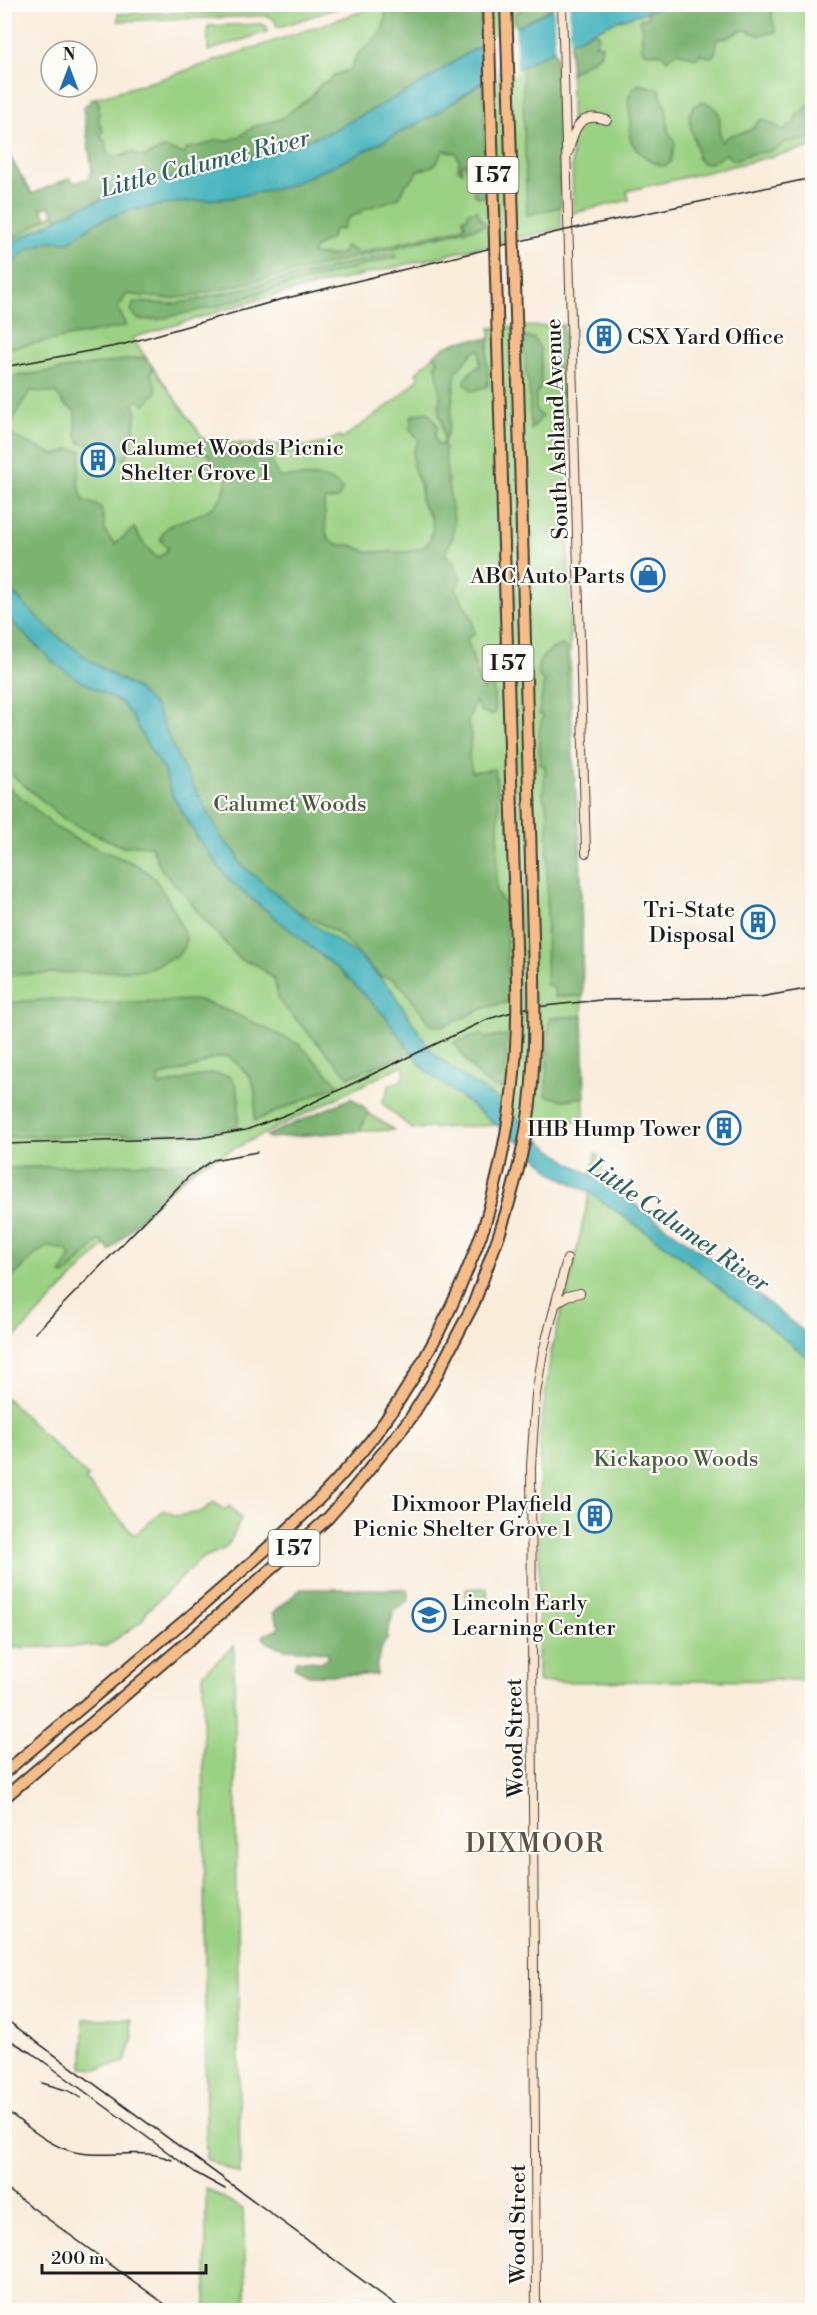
<svg xmlns="http://www.w3.org/2000/svg" width="817" height="2315" viewBox="0 0 817 2315" font-family="'Libre Bodoni',serif">
  <style>
    .green { fill: #9bd183; stroke: #5c7650; stroke-width: 1.5 }
    .forest { fill: #7cb371; stroke: #4c6846; stroke-width: 1.5 }
    .water { fill: #44b3bc; stroke: #30686c; stroke-width: 1.5 }
    .pier { fill: #f9ecdb }
    .lines { fill: none; stroke-linecap: round; stroke-linejoin: round }
    .secondary-casing { stroke: #3d3b39; stroke-width: 10 }
    .highway-casing { stroke: #3d3b39; stroke-width: 14 }
    .secondary { stroke: #fce5cf; stroke-width: 8 }
    .highway { stroke: #f7bd88; stroke-width: 10 }
    .rail { stroke: #1c1c1c; stroke-width: 1.5 }
    .highway-bridge-casing { stroke: #3d3b39; stroke-width: 14; stroke-linecap: butt }
    .highway-bridge { stroke: #f7bd88; stroke-width: 10 }
    .labels { text-anchor: middle; stroke-width: 4.5; stroke-linejoin: round; paint-order: stroke }
    .shield { fill: #fdfcf7; stroke: #605f5e; stroke-width: 1.5 }
    .shield-label { font-size: 21px; font-weight: bold; fill: #1c1c1c }
    .poi-label { font-size: 22px; fill: #1c1c1c; stroke: #fdfcf7; text-anchor: end }
    .street-label { font-size: 22px; fill: #1c1c1c; stroke: #fdfcf7 }
    .park-label { font-size: 22px; fill: #485b40; stroke: #fdfcf7 }
    .water-label { font-size: 24px; font-style: italic; fill: #2e6064; stroke: #fdfcf7 }
    .quarter-label { font-size: 26px; letter-spacing: 1.5px; fill: #614f44; stroke: #fdfcf7 }
  </style>
  <rect width="100%" height="100%" fill="#fdfcf7"/>
  <filter id="ink" filterUnits="userSpaceOnUse"><feTurbulence type="fractalNoise" baseFrequency=".0167" numOctaves="2"/><feDisplacementMap in="SourceGraphic" scale="12" xChannelSelector="R" yChannelSelector="G"/><feConvolveMatrix kernelMatrix="1 2 1 2 8 2 1 2 1" color-interpolation-filters="sRGB"/></filter>
  <filter id="wash" filterUnits="userSpaceOnUse"><feTurbulence type="fractalNoise" baseFrequency=".008" numOctaves="4" result="noise"/><feDisplacementMap in="SourceGraphic" scale="24" xChannelSelector="R" yChannelSelector="G"/><feGaussianBlur stdDeviation="1.35" result="paint"/><feColorMatrix in="noise" values="0 0 0 0 0 0 0 0 0 0 0 0 0 0 0 0 0 1.4 0 .05"/><feComposite in="paint" operator="in"/></filter>
  <g filter="url(#wash)">
    <rect width="100%" height="100%" fill="#f9ecdb"/>
    <path class="green" d="M 346,5 L 283,26 L 277,27 L 275,20 L 267,16 L 118,21 L 118,14 L 265,11 L 273,8 Z
      M 381,5 L 554,5 L 561,228 L 264,298 L 132,338 L 206,442 L 310,446 L 324,443 L 339,436 L 342,439 L 400,397 L 419,378 L 416,373 C 444,345 450,340 490,339 L 490,328 L 564,325 L 572,747 L 580,842 L 584,1120 L 523,1125 L 496,1098 L 476,1086 L 432,1052 L 498,1125 L 412,1129 L 382,1103 L 388,1091 L 389,1085 L 401,1081 L 405,1073 L 403,1065 L 197,1167 L 104,1246 L 5,1348 L 5,149 L 47,218 L 105,191 L 91,99 L 161,79 Z
      M 668,5 L 812,5 L 812,147 L 627,191 L 629,200 L 573,213 L 570,42 L 616,21 Z
      M 263,24 L 267,27 L 267,32 L 208,51 L 208,26 Z
      M 368,1113 L 394,1130 L 360,1131 Z
      M 595,1154 L 602,1158 L 601,1201 L 672,1250 L 810,1358 L 812,1358 L 812,1680 L 538,1682 L 540,1434 L 551,1352 L 573,1267 L 588,1200 Z
      M 4,1396 L 88,1477 L 85,1480 L 134,1535 L 164,1510 L 176,1516 L 201,1512 L 214,1502 L 224,1510 L 230,1506 L 241,1519 L 230,1542 L 224,1549 L 202,1558 L 147,1611 L 142,1621 L 106,1646 L 5,1648 Z
      M 487,1588 L 487,1605 L 466,1605 L 466,1589 Z
      M 234,1646 L 240,2171 L 240,2174 L 206,2159 L 203,1674 Z
      M 84,2019 L 132,2019 L 133,2040 L 125,2062 L 97,2069 L 83,2068 Z
      M 206,2188 L 243,2209 L 247,2310 L 206,2310 Z"/>
    <path class="forest" d="M 390,5 L 481,5 L 482,45 C 461,57 441,71 420,84 C 386,105 348,126 310,139 C 227,169 137,177 58,219 L 49,206 L 42,209 L 39,206 L 47,218 L 5,244 L 4,149 L 32,194 L 70,178 L 75,183 L 89,178 L 92,170 L 83,107 L 95,98 L 99,103 L 99,122 L 103,131 L 101,137 L 106,143 L 106,153 C 117,157 123,157 132,152 L 139,156 L 146,156 L 164,148 L 185,154 L 185,150 C 195,145 206,147 215,140 L 227,141 L 240,136 L 253,127 L 280,119 L 312,96 L 321,84 L 329,81 L 333,76 L 351,69 C 355,51 370,46 381,32 C 387,23 383,13 390,5 Z
      M 521,5 L 554,5 L 554,7 L 516,28 L 515,14 L 521,10 Z
      M 668,5 L 773,5 L 772,17 L 776,32 L 759,35 L 745,30 L 740,31 L 727,38 L 716,40 L 716,51 L 712,57 L 704,56 L 700,53 L 697,58 L 677,52 L 667,60 L 662,54 L 644,52 C 639,44 643,37 642,28 C 642,25 640,22 640,19 L 647,18 L 649,9 Z
      M 595,31 L 599,36 L 595,44 L 602,45 L 600,55 L 571,73 L 570,42 Z
      M 555,49 L 561,207 L 527,215 L 522,66 Z
      M 483,82 L 486,196 L 478,197 L 474,194 L 477,183 L 476,177 L 468,173 L 465,164 L 461,165 L 462,172 L 458,169 L 459,161 L 456,153 L 443,150 C 435,169 435,165 417,171 L 413,179 L 406,184 L 399,198 L 362,210 L 360,214 C 348,215 346,221 342,230 L 335,229 L 330,239 C 324,243 314,246 312,254 L 332,256 L 343,253 L 346,246 L 358,253 L 459,229 L 465,226 L 463,218 L 467,218 L 468,212 L 477,210 L 480,218 L 487,225 L 295,272 L 186,297 L 169,299 L 127,294 L 118,308 L 126,326 L 5,349 L 5,271 L 28,248 L 51,241 L 69,242 L 95,223 L 127,211 L 173,203 L 229,198 L 285,187 L 438,113 Z
      M 639,84 L 659,89 L 667,112 L 668,130 L 675,143 L 671,162 L 665,166 C 653,165 632,150 630,137 C 629,132 631,127 631,122 C 629,106 623,95 639,84 Z
      M 704,102 C 730,111 714,127 722,142 C 732,130 737,136 748,131 C 754,129 756,121 763,119 L 785,131 L 789,125 L 794,124 L 796,116 L 812,103 L 812,140 C 803,138 796,142 785,142 C 774,154 761,151 747,155 C 741,157 738,160 732,160 L 726,154 L 710,163 L 702,163 L 697,157 C 699,142 675,108 704,102 Z
      M 394,253 L 397,257 L 259,293 L 218,306 L 159,319 L 139,320 L 131,311 L 134,302 L 171,304 L 191,301 Z
      M 564,325 L 565,396 L 558,393 L 556,340 L 551,326 Z
      M 524,337 L 534,339 L 540,348 L 541,355 L 541,385 L 536,395 L 536,410 L 542,417 L 531,430 L 529,384 L 526,375 Z
      M 490,339 L 487,355 L 488,386 L 472,391 L 465,383 C 466,374 472,370 480,366 L 480,350 L 474,351 L 456,372 L 449,427 L 444,442 L 448,484 L 454,520 L 453,536 L 445,554 L 454,564 L 461,578 L 456,589 L 472,619 L 474,633 L 467,639 L 480,683 L 483,690 L 493,683 L 495,713 L 490,715 L 481,711 L 475,702 L 468,722 L 471,733 L 469,757 L 472,772 L 495,769 L 499,806 L 496,892 L 506,906 L 508,1002 L 485,1008 L 444,1026 L 431,1025 L 405,990 L 393,979 L 380,976 L 338,933 L 294,909 L 269,890 L 242,866 L 219,836 L 182,769 L 163,726 L 154,710 L 123,680 L 104,672 L 27,612 L 22,602 L 5,585 L 5,378 L 145,357 L 153,367 L 151,373 L 157,391 L 145,405 L 139,400 L 133,405 L 137,411 C 131,430 137,442 124,460 C 113,449 96,444 80,443 L 76,434 L 75,411 L 65,405 L 56,393 L 30,391 C 22,404 9,420 12,436 L 55,455 L 71,449 L 82,451 L 78,482 L 83,500 L 101,507 L 106,534 L 115,544 L 134,528 L 143,543 L 157,558 L 165,553 L 168,548 L 161,541 L 161,537 L 167,527 C 195,513 225,515 227,475 L 213,465 L 210,455 C 198,451 189,455 177,448 L 176,445 L 180,440 L 218,442 L 223,448 L 265,449 C 272,458 273,468 279,477 C 299,477 329,472 342,489 C 340,501 335,500 326,500 L 324,503 L 326,532 L 329,540 L 339,545 L 351,545 L 368,552 L 407,552 L 424,547 L 430,541 L 433,527 L 432,520 L 421,502 L 421,488 L 413,466 L 413,452 L 419,440 L 410,429 L 412,415 L 428,412 L 438,426 L 435,436 L 437,443 L 440,445 L 444,442 L 442,420 L 439,415 L 440,395 L 436,364 L 438,361 L 434,355 C 450,340 470,339 490,339 Z
      M 4,614 L 13,623 L 98,690 L 120,702 L 132,716 L 146,743 L 163,769 L 172,795 L 199,840 L 230,881 L 344,974 L 384,1015 L 412,1052 L 349,1077 L 279,1001 L 274,979 L 257,965 L 241,960 L 200,915 L 186,896 L 161,869 L 151,846 L 135,845 L 123,847 L 68,822 L 5,769 Z
      M 562,645 L 567,649 L 568,699 L 571,704 L 572,747 L 580,842 L 583,996 L 555,997 L 554,988 L 546,984 L 548,810 L 543,797 L 545,767 L 540,764 L 539,731 L 543,716 L 539,714 L 544,682 C 528,665 547,650 562,645 Z
      M 4,783 L 57,828 L 79,841 L 135,864 L 147,872 L 155,879 L 175,911 L 186,938 L 184,947 L 178,955 L 146,970 L 5,975 Z
      M 52,999 L 92,1003 L 199,1000 L 231,1012 L 299,1044 L 339,1085 L 254,1121 C 257,1084 257,1080 228,1056 L 211,1059 L 195,1067 L 158,1077 L 159,1086 L 210,1073 L 230,1076 C 242,1092 239,1106 238,1126 L 190,1133 L 5,1137 L 5,1003 Z
      M 583,1016 L 585,1097 L 564,1100 L 546,1096 L 549,1018 Z
      M 480,1034 L 485,1038 L 507,1035 L 504,1089 C 479,1087 467,1060 454,1042 Z
      M 351,1098 L 363,1106 L 368,1113 L 360,1131 L 269,1138 L 266,1136 Z
      M 191,1162 L 197,1165 L 172,1186 L 110,1251 L 100,1240 L 67,1274 L 62,1275 L 62,1271 L 71,1257 L 67,1250 L 48,1247 L 37,1253 L 5,1285 L 5,1168 Z
      M 301,1589 L 408,1589 L 409,1600 L 394,1611 L 387,1635 L 388,1638 C 380,1647 376,1662 376,1675 L 309,1675 L 294,1667 L 296,1660 L 321,1662 L 328,1657 L 328,1653 C 308,1647 279,1655 263,1638 L 265,1634 C 285,1624 280,1632 273,1613 Z"/>
    <path class="water" d="M 559,5 L 668,5 L 616,21 L 555,49 L 517,69 L 492,75 L 438,113 L 357,155 L 285,187 L 229,198 L 173,203 L 127,211 L 95,223 L 69,242 L 51,241 L 28,249 L 5,271 L 5,249 L 17,240 L 81,207 L 157,181 L 288,147 L 332,131 L 419,85 L 469,52 Z
      M 4,585 L 57,636 L 97,665 L 137,689 L 156,708 L 178,758 L 224,841 L 237,853 L 239,863 L 309,921 L 360,957 L 391,989 L 432,1052 L 457,1072 L 496,1098 L 543,1143 L 570,1163 L 599,1179 L 724,1268 L 812,1338 L 812,1361 L 672,1250 L 589,1192 L 555,1175 L 528,1149 L 425,1070 L 384,1015 L 344,974 L 230,881 L 199,840 L 172,795 L 163,769 L 146,743 L 132,716 L 120,702 L 75,678 L 52,661 L 13,623 L 5,614 Z"/>
    <path class="pier" d="M 554,5 L 569,5 L 570,45 L 555,52 Z
      M 515,24 L 517,73 L 502,76 L 501,32 Z
      M 497,34 L 498,77 L 483,85 L 482,42 Z"/>
  </g>
  <g filter="url(#ink)">
    <g class="lines">
      <defs>
        <path id="secondary" d="M 562,4 L 586,853
          M 569,151 C 574,128 580,111 607,120
          M 556,1304 L 567,1296 L 580,1293
          M 536,2310 L 531,1466 L 536,1394 L 543,1352 L 567,1259"/>
        <path id="highway" d="M 498,346 L 517,980
          M 517,346 L 534,975
          M 4,1773 C 68,1719 132,1665 196,1611 C 257,1558 321,1504 371,1440 C 420,1376 457,1302 484,1227
          M 4,1798 L 233,1603 L 328,1518 L 350,1493 L 410,1419 L 433,1382 L 474,1303 L 500,1232"/>
      </defs>
      <use href="#secondary" class="secondary-casing"/>
      <use href="#highway" class="highway-casing"/>
      <use href="#secondary" class="secondary"/>
      <use href="#highway" class="highway"/>
      <path class="rail" d="M 4,367 L 121,345 L 279,300 L 557,232 L 812,178
        M 4,1144 L 199,1138 L 246,1130 L 293,1112 L 488,1019 L 526,1008 L 600,1000 L 760,997 L 812,988
        M 35,1333 L 188,1177 L 213,1160 L 257,1152
        M 4,2018 L 403,2310
        M 4,2037 L 32,2053 L 196,2173 L 225,2189
        M 42,2083 L 69,2091 L 81,2098
        M 4,2109 C 28,2126 51,2149 80,2153 C 111,2158 143,2147 172,2160
        M 4,2187 L 173,2310"/>
      <defs>
        <path id="highway-bridge" d="M 488,4 L 498,346
          M 506,4 L 517,346
          M 484,1227 C 509,1143 519,1067 517,980
          M 500,1232 C 509,1204 517,1176 523,1147 C 535,1090 535,1032 534,975"/>
      </defs>
      <use href="#highway-bridge" class="highway-bridge-casing"/>
      <use href="#highway-bridge" class="highway-bridge"/>
    </g>
  </g>
  <defs>
    <symbol id="building-ring" viewBox="-11 -11 22 22"><circle r="9.5" fill="#fdfcf7" stroke="#1f6fb2" stroke-width="1.5"/><path d="M-4-6H4V6H1V3H-1V6H-4ZM-2.5-4.3h1.7v1.8h-1.7ZM.8-4.3h1.7v1.8H.8ZM-2.5-1h1.7V.8h-1.7ZM.8-1h1.7V.8H.8Z" fill="#1f6fb2"/></symbol>
    <symbol id="shop-ring" viewBox="-11 -11 22 22"><circle r="9.5" fill="#fdfcf7" stroke="#1f6fb2" stroke-width="1.5"/><path d="M-5-2.5h2.3a2.7 3.5 0 0 1 5.4 0H5L5.5 6h-11ZM-1.5-2.5h3a1.5 2.3 0 0 0-3 0Z" fill="#1f6fb2"/></symbol>
    <symbol id="school-ring" viewBox="-11 -11 22 22"><circle r="9.5" fill="#fdfcf7" stroke="#1f6fb2" stroke-width="1.5"/><path d="M0-5L7-2L0 1L-7-2ZM-4 1L0 2.5L4 1V4Q0 6-4 4Z" fill="#1f6fb2"/></symbol>
  </defs>
  <g fill-rule="evenodd">
    <use href="#building-ring" x="585" y="317" width="38" height="38"/>
    <use href="#building-ring" x="79" y="441" width="38" height="38"/>
    <use href="#shop-ring" x="629" y="556" width="38" height="38"/>
    <use href="#building-ring" x="739" y="903" width="38" height="38"/>
    <use href="#building-ring" x="705" y="1109" width="38" height="38"/>
    <use href="#building-ring" x="576" y="1497" width="38" height="38"/>
    <use href="#school-ring" x="410" y="1596" width="38" height="38"/>
  </g>
  <g class="labels">
    <g class="shield">
      <rect x="467.5" y="157" width="51" height="36" rx="4.5"/>
      <rect x="482.5" y="645" width="51" height="36" rx="4.5"/>
      <rect x="268.5" y="1530" width="51" height="36" rx="4.5"/>
    </g>
    <g class="shield-label">
      <text x="493" y="182">I 57</text>
      <text x="508" y="670">I 57</text>
      <text x="294" y="1555">I 57</text>
    </g>
    <g class="poi-label">
      <text x="627" y="344" text-anchor="start">CSX Yard Office</text>
      <text x="121" y="455" text-anchor="start">Calumet Woods Picnic<tspan x="121" dy="25">Shelter Grove 1</tspan></text>
      <text x="625" y="583">ABC Auto Parts</text>
      <text x="735" y="917">Tri-State<tspan x="735" dy="25">Disposal</tspan></text>
      <text x="701" y="1136">IHB Hump Tower</text>
      <text x="572" y="1511">Dixmoor Playfield<tspan x="572" dy="25">Picnic Shelter Grove 1</tspan></text>
      <text x="452" y="1610" text-anchor="start">Lincoln Early<tspan x="452" dy="25">Learning Center</tspan></text>
    </g>
    <g class="street-label">
      <text transform="translate(556 429) rotate(-92)" y="8">South Ashland Avenue</text>
      <text transform="translate(514 1738) rotate(-91)" y="8">Wood Street</text>
      <text transform="translate(517 2224) rotate(-90)" y="8">Wood Street</text>
    </g>
    <g class="park-label">
      <text x="290" y="811">Calumet Woods</text>
      <text x="676" y="1466">Kickapoo Woods</text>
    </g>
    <g class="water-label">
      <text transform="translate(205 163) rotate(-14)" y="8">Little Calumet River</text>
      <text transform="translate(679 1225) rotate(35)" y="8">Little Calumet River</text>
    </g>
    <g class="quarter-label">
      <text x="535" y="1852">DIXMOOR</text>
    </g>
  </g>
  <rect width="817" height="2315" fill="none" stroke="#fdfcf7" stroke-width="24"/>
  <g transform="translate(69 69)"><circle r="28" fill="#fdfcf7" stroke="#a3a29f" stroke-width="1.5"/>
  <path d="M0-4.5L10 22L0 15L-10 22Z" fill="#1f6fb2"/>
  <text y="-9" font-size="16" font-weight="bold" text-anchor="middle" fill="#1c1c1c">N</text>
  </g>
  <path d="M42 2264v9h164v-9" fill="none" stroke="#1c1c1c" stroke-width="3"/>
  <text x="51" y="2264" font-size="18" fill="#1c1c1c" stroke="#fdfcf7" stroke-width="4.5" paint-order="stroke">200 m</text>
</svg>
